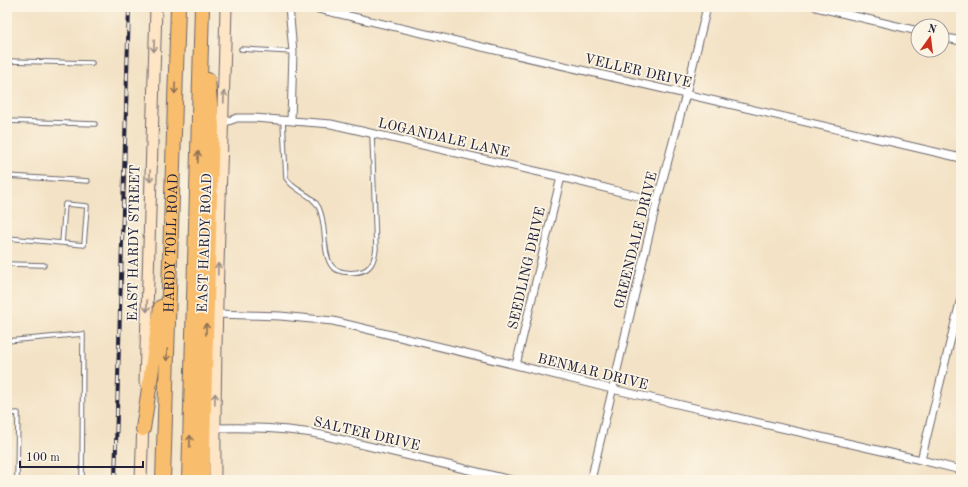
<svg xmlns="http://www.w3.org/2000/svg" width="968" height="487" viewBox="0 0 968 487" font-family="'Old Standard TT',serif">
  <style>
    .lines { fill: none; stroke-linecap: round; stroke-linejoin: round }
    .lane-casing { stroke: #6b656b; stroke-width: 5.5 }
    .street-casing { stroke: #6b656b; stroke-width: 9 }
    .secondary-casing { stroke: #6b656b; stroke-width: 13 }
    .highway-casing { stroke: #6b656b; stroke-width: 16 }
    .lane { stroke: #fff; stroke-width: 3.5 }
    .street { stroke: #fff; stroke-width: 7 }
    .secondary { stroke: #fde5c5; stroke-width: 11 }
    .highway { stroke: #f9be6d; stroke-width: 14 }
    .rail-casing { stroke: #22223b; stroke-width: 4 }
    .rail { stroke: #fcf5e5; stroke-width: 2.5; stroke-dasharray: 8; stroke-linecap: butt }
    .oneway { stroke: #9a8d87 }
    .oneway2 { stroke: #8e7054 }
    .labels { text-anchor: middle; stroke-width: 3.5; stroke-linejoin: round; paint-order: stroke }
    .street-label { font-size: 14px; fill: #22223b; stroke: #fcf5e5 }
  </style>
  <rect width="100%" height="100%" fill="#fcf5e5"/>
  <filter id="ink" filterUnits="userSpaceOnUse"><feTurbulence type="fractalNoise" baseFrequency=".025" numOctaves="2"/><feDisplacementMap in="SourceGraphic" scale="8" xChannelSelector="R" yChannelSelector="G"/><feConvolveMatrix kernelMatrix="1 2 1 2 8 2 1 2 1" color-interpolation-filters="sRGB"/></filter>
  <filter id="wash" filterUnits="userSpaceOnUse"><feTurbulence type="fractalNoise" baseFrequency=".012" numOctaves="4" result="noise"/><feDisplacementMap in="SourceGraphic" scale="16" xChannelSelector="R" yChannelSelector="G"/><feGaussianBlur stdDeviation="0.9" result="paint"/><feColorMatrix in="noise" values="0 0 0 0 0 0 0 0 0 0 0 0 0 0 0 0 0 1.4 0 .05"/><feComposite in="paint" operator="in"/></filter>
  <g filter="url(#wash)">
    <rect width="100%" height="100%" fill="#f3e2c5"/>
  </g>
  <g filter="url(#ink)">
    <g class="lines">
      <defs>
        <path id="lane" d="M 241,49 L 293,52
          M 7,61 L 92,63
          M 7,121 L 95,124
          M 283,121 L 286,178 C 294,192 312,193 319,208 C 327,225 322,251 331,265 C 337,275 363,275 370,266 C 374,262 375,255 376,249 L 372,134
          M 7,176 L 88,181
          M 7,238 L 84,245 L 87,206 L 65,204 L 62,243
          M 7,264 L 44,265
          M 7,341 L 83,334 L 82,480
          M 7,414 L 18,413 L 17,480"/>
        <path id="street" d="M 289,7 L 293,52 L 291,121
          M 310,7 L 961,158
          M 816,7 L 918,31
          M 942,37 L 961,41
          M 223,123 L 237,118 L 254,118 L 331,124 L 561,177 L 657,201
          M 217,314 L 280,316 L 333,321 L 516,365 L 612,389 L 921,460 L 961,470
          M 516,365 L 561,177
          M 215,428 C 251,427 286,428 322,435 L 511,480
          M 921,460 L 961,298
          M 591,480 L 657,201 L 686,94 L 707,7"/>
        <path id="secondary" d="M 145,382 L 156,7
          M 141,480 L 143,421
          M 215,480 C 214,322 222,165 226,7"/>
        <g id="highway">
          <path d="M 143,429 L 161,307"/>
          <path id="s1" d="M 163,480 L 178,7"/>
          <path d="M 189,480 L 202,7"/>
          <path d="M 202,480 L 212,127 L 208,80"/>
        </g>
      </defs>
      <use href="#lane" class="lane-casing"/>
      <use href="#street" class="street-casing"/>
      <use href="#secondary" class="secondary-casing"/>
      <use href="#highway" class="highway-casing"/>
      <use href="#lane" class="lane"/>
      <use href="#street" class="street"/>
      <use href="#secondary" class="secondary"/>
      <use href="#highway" class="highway"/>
      <defs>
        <path id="rail" d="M 115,480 L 129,7"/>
      </defs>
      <use href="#rail" class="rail-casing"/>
      <use href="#rail" class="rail"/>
    </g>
    <defs><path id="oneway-shaft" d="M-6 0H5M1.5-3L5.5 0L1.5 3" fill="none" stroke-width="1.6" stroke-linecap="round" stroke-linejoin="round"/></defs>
    <g class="oneway">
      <use href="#oneway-shaft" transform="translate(154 46) rotate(92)"/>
      <use href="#oneway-shaft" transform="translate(224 97) rotate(-88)"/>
      <use href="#oneway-shaft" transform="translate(150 176) rotate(91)"/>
      <use href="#oneway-shaft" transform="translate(218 269) rotate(-88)"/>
      <use href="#oneway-shaft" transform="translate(147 306) rotate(91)"/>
      <use href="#oneway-shaft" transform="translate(215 399) rotate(-89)"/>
    </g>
    <g class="oneway2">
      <use href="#oneway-shaft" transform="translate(175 88) rotate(92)"/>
      <use href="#oneway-shaft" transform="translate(198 157) rotate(-88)"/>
      <use href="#oneway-shaft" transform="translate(206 329) rotate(-89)"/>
      <use href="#oneway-shaft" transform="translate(167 355) rotate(92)"/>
      <use href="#oneway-shaft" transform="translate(190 441) rotate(-88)"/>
    </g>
  </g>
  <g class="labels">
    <g class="street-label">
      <text transform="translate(638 70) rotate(13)" y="5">VELLER DRIVE</text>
      <text transform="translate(444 137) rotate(13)" y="5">LOGANDALE LANE</text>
      <text transform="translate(635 240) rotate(-76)" y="5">GREENDALE DRIVE</text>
      <text transform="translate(133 243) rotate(-89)" y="5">EAST HARDY STREET</text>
      <text transform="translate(204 243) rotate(-88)" y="5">EAST HARDY ROAD</text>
      <text dy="5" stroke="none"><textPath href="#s1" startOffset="237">HARDY TOLL ROAD</textPath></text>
      <text transform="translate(526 268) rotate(-77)" y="5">SEEDLING DRIVE</text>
      <text transform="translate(593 371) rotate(14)" y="5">BENMAR DRIVE</text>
      <text transform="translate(367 433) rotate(13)" y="5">SALTER DRIVE</text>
    </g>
  </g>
  <rect width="968" height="487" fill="none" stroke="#fcf5e5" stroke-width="24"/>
  <g transform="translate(930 38) rotate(14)"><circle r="19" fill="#fcf5e5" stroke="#a5a1a1"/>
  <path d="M0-3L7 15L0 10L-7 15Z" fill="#c8321e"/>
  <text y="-6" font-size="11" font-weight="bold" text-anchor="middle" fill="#22223b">N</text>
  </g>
  <path d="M20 461v6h123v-6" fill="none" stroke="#22223b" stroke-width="2"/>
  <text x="26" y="461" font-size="12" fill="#22223b" stroke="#fcf5e5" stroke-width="3" paint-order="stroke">100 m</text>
</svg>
